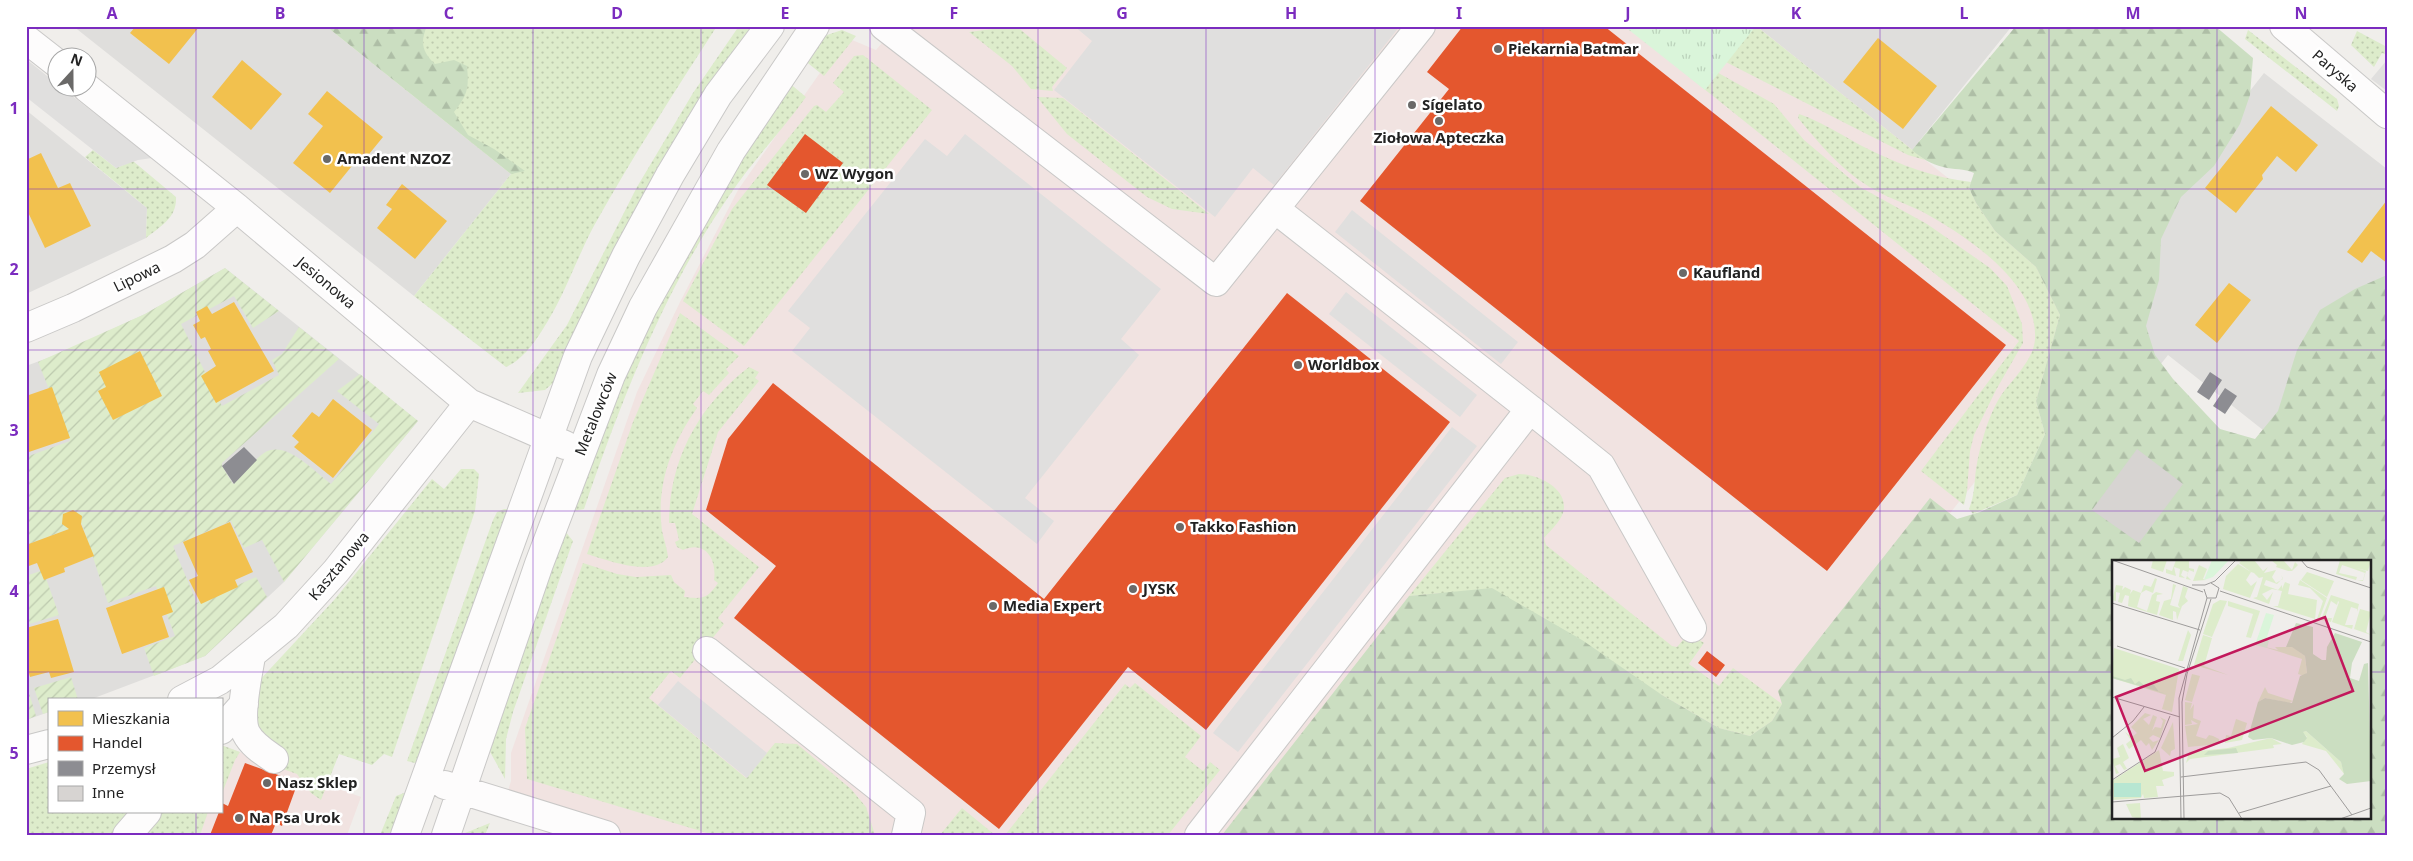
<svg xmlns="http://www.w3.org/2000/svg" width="2413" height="861" viewBox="0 0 2413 861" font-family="'Noto Sans',sans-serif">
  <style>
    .residential { fill: #dfdedc }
    .commercial { fill: #f1e3e1 }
    .grass { fill: url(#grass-dots) }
    .forest { fill: url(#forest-firs); fill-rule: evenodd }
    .park { fill: url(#park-tufts) }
    .garden { fill: url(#garden-furrows) }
    .parking { fill: #e0dfde }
    .homes { fill: #f2c14e }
    .shops { fill: #e4572e }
    .industry { fill: #8d8d92 }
    .building { fill: #d7d4d2 }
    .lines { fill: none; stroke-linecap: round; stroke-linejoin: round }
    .minor-casing { stroke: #c9c8c7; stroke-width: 30 }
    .minor { stroke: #fdfcfc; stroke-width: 28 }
    .grid { fill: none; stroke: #7b2cbf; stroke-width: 1; stroke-opacity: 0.55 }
    .poi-dot { fill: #6a6968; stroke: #fff; stroke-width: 2 }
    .labels { text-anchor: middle; stroke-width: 5; stroke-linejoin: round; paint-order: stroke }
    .poi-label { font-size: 15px; font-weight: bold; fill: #222; stroke: #fff; text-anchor: start }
    .street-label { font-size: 15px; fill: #222; stroke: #fff }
    .inset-road { fill: none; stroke: #9e9c9b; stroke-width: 1 }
    .view { fill: #c2185b; fill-opacity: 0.15; stroke: #c2185b; stroke-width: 2.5 }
    .inset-edge { fill: none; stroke: #222; stroke-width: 2.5 }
    .neatline { fill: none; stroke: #7b2cbf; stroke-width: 2 }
    .grid-label { font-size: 16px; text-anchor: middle; font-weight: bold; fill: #7b2cbf }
  </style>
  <defs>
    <pattern id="grass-dots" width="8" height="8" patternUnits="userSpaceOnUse" patternTransform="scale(1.25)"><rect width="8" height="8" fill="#ddeccb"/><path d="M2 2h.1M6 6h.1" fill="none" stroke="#bdcaae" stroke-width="1.8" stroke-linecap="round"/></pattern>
    <pattern id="forest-firs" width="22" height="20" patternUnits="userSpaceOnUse" patternTransform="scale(1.25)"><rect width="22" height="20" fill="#cbdec1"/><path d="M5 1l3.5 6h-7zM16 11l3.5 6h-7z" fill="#aebea6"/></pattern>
    <pattern id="park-tufts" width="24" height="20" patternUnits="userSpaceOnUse" patternTransform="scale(1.25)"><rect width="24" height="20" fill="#daf5da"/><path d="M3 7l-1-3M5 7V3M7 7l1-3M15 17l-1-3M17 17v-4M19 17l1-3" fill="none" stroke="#bbd2bb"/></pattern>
    <pattern id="garden-furrows" width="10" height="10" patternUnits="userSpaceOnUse" patternTransform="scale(1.25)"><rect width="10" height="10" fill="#ddeccb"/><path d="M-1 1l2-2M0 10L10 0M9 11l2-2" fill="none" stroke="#bdcaae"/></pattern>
  </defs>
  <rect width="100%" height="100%" fill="#f0eeeb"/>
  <path class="residential" d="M 73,26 L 326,26 L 511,174 L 414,296 Z
    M 1756,26 L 2012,26 L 1912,150 Z
    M 2264,73 L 2387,169 L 2387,528 L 2168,355 L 2096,446 L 2092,292 Z
    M 26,110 L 147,208 L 146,238 L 26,294 Z
    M 225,268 L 418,421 L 284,582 L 205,656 L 89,700 L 49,700 L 49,712 L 26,720 L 26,366 L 61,353 L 145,314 Z"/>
  <path class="commercial" d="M 896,26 L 1756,26 L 2092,292 L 2039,401 L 1775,734 L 1231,835 L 616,835 L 504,803 L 511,781 L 511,753 L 637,392 L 680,302 L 738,190 L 845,37 L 876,50 Z
    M 221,745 L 361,797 L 347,835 L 142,835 L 140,812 L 221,812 Z"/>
  <path class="grass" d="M 326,26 L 717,26 C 675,91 633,156 595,224 C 578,255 567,289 549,319 C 539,336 525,359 506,367 L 414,296 L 511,174 Z
    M 739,26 L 754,26 L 643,195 L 554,382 L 545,390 L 518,393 L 567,325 L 637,187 L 693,93 Z
    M 1016,26 L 1067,68 L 1052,87 L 1053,91 L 1031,89 L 1012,66 L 969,32 Z
    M 1682,26 L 1756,26 L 1925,160 L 1908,155 L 1847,124 L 1716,57 Z
    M 842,30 L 856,36 L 824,76 L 804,60 L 824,36 Z
    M 2248,30 L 2337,99 L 2339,106 L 2337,111 L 2245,39 Z
    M 2357,31 L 2387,47 L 2387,55 L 2382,53 L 2374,67 L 2351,45 Z
    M 1653,48 L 1713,70 L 1774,104 L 1804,140 L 1860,187 L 1927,224 L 1990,268 L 2007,286 L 2022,324 L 2023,343 L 1996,390 L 1974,435 L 1970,451 L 1967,491 L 1964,505 L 1921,471 L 2019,341 Z
    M 863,55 L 932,110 L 744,346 L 683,301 L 732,209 L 814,106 L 817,105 L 826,112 L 844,92 L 833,83 L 854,56 Z
    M 788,82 L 806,97 C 782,131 752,161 729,196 C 664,290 621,401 584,509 L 574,511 L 624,372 L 676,264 Z
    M 1037,97 L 1063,98 L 1209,214 L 1172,209 L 1147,197 L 1067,134 Z
    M 1799,114 C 1823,122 1844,137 1868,149 C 1900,165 1935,178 1971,182 L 1969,188 L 1976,203 L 1995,231 L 2036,267 L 2060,315 L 2036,401 L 2045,434 L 2017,495 L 1973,514 L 1969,509 C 1975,494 1974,484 1976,469 C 1978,455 1982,441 1986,428 C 1990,417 1995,404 2002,394 C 2013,379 2034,359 2035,339 C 2038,282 1966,236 1923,212 C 1905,203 1885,197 1868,186 C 1840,169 1819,143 1798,118 Z
    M 93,150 L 116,168 L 133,161 L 176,197 C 177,218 161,226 146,238 L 147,208 L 85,157 Z
    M 680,313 L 739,356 L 726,369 L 729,373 L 709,395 L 703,391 L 693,404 L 697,408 C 671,445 656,485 662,531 C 664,540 667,548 668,557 C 653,578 607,560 587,554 L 633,422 Z
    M 749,367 L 759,372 L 755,378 L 759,381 L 718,432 L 692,514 L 759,567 L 718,618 L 724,624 L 680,678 L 671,671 L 649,698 L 746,778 L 775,743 L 797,744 L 851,789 L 866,807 L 875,835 L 714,835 L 527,779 L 525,728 L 583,563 L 617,574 L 636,577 L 671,575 L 674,582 L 685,591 L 684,597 C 703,599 707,599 718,583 L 714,580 C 717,560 706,540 683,550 L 677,547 L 675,542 L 679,540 L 675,523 L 669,523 C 669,460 699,405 749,367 Z
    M 461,469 L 474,469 L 479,474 L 475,511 L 392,757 L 384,754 L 372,765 L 339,754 L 321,800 L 311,793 L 297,774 L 272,765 L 253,722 L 257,683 L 335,599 L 432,479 L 444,489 Z
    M 1519,474 C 1538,474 1570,489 1563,513 C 1560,522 1550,531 1544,538 L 1546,545 L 1672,646 L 1677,647 L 1689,633 L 1704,643 L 1689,664 L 1719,686 L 1733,668 L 1782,704 L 1772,721 L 1750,736 L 1719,728 L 1662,695 L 1442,593 L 1409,596 L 1505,478 Z
    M 504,509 L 510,509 L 421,759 L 415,763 L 407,761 L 493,520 L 497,512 Z
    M 565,531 L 573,541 L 513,712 L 506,739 L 505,779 L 489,750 Z
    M 1135,683 L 1201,736 L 1185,757 L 1203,771 L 1210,762 L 1220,770 L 1168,835 L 1005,835 L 1125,684 L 1130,688 Z
    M 221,745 L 240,752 L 235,760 L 221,796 Z
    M 49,762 L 49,812 L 208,812 L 200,835 L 26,835 L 26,769 Z
    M 404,793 L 407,797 L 394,835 L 380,835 L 396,796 Z
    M 962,808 L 995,835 L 940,835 Z
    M 490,823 L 485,835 L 460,835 Z"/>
  <path class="forest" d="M 326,26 L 427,26 C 420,42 422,52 435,64 L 454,60 L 467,66 C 469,88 468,94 454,112 L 468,135 L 494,149 L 525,171 L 511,174 Z
    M 2016,26 L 2215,26 L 2253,58 L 2250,95 L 2240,124 L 2214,166 L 2181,197 L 2161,239 L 2159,280 L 2146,326 L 2155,355 L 2173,379 L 2220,429 L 2255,439 L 2278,411 L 2297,350 L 2320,310 L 2355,289 L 2387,275 L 2387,835 L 1222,835 L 1409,596 L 1492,588 L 1582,640 L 1662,695 L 1719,728 L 1750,736 L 1772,721 L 1782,704 L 1778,691 L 1930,498 L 1957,519 L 1980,512 L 2017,495 L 2045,434 L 2036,401 L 2060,315 L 2036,267 L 1995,231 L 1976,203 L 1969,188 L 1974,173 C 1964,168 1954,170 1943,167 C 1931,164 1921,158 1912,150 ZM 2113,561 L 2369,561 L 2369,817 L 2113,817 Z"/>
  <path class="park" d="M 1624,26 L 1756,26 L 1705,90 Z"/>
  <path class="garden" d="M 225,268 L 279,311 L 253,328 L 234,296 L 181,324 L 222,406 L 279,375 L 272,360 L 282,354 L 299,327 L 339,359 L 222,463 L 222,466 L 233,484 C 244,475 252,461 264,453 C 286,439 314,472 331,484 L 379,424 L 337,391 L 360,374 L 418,421 L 284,582 L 262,540 L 244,548 L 231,521 L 173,546 L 197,603 L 256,577 L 267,597 L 205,656 L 154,676 L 144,648 L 175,636 L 156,586 L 108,603 L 82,524 L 26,545 L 26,457 L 70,441 L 38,362 L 145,314 Z
    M 43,570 L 59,615 L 26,625 L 26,576 Z
    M 71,677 L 78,700 L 49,700 L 49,712 L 43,714 L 34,688 Z
    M 26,683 L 36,716 L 26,720 Z"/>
  <path class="parking" d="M 1074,26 L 1400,26 L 1274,185 L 1253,168 L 1215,217 L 1054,90 L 1092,41 Z
    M 26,59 L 57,84 L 58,88 L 62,88 L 152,158 L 138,160 L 116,168 L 26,97 Z
    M 2387,60 L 2387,91 L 2371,79 Z
    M 965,134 L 1161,289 L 1121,339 L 1139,355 L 1025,498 L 1054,521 L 1037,544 L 792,351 L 810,328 L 788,311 L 925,139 L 947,156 Z
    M 1352,210 L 1518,342 L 1501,364 L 1335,232 Z
    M 1346,292 L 1477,395 L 1460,417 L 1329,314 Z
    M 1452,427 L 1477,446 L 1238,752 L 1213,733 Z
    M 678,681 L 767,753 L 747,778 L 658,705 Z"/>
  <path class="homes" d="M 136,26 L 198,26 L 199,27 L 169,64 L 130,33 Z
    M 1878,38 L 1937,86 L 1903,129 L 1843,82 Z
    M 242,60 L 282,94 L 251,130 L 212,97 Z
    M 327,91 L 383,137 L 365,159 L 360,156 L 330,193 L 293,163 L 323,126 L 308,114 Z
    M 2271,106 L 2318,145 L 2296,172 L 2277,156 L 2262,175 L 2263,179 L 2236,213 L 2205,188 Z
    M 41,153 L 58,188 L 70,183 L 91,226 L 45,248 L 26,208 L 26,160 Z
    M 402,184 L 447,221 L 415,259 L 377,228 L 392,209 L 386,205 Z
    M 2387,200 L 2387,263 L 2371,251 L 2362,263 L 2347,252 Z
    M 2229,283 L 2251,300 L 2217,343 L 2195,325 Z
    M 234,302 L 274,371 L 216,403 L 201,376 L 216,366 L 208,351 L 211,349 L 205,337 L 201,339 L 193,325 L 200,321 L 196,312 L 207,306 L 212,314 Z
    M 140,351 L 162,396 L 113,420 L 98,391 L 106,387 L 99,372 Z
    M 52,387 L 70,438 L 26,453 L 26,396 Z
    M 333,399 L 372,430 L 333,478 L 294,447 L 299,442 L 292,436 L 312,412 L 319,417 Z
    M 73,510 L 82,516 L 81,524 L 94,556 L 64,568 L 65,572 L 44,580 L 37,563 L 26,567 L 26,545 L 69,529 L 62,524 L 63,514 Z
    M 230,522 L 253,572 L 235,580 L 238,587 L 201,604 L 189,580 L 198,576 L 183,542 Z
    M 164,587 L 173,612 L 162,616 L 169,637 L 122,654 L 106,608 Z
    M 58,619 L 74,672 L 51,678 L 49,672 L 30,677 L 26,664 L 26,628 Z"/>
  <path class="shops" d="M 1463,26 L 1604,26 L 2006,345 L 1827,571 L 1360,201 L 1449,89 L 1427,72 Z
    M 805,134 L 843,163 L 806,213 L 767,185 Z
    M 1287,293 L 1450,422 L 1206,730 L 1128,667 L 999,829 L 734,618 L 776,566 L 706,510 L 728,439 L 773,383 L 1044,599 Z
    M 1707,651 L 1725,665 L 1716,677 L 1698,663 Z
    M 245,763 L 298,782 L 282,826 L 276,823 L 271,835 L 210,835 L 219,812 L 221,812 L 222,803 L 228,806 Z"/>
  <path class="industry" d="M 2210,372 L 2222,380 L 2209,400 L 2197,392 Z
    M 2225,388 L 2237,396 L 2225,414 L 2213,406 Z
    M 244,447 L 257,460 L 234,484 L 222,466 Z"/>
  <path class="building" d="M 2137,449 L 2183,484 L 2139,543 L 2092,510 Z"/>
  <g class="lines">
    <defs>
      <path id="minor" d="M 884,26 L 1216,282 L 1421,26
        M 2284,26 L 2387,114
        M 26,39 L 58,64
        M 87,88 L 237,208 L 469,403 L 565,445
        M 26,328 L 73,308 L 173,259 L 195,245 L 237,208
        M 1530,409 L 1601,466 L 1692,628
        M 707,651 L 911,813 L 906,835
        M 251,656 C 248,676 238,716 246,733 C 252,745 264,752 274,759
        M 182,700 L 220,680 L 286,626 L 336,571 L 469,403
        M 221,730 L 244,704
        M 26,750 L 49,744
        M 445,785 L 606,835
        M 127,835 L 147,812
        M 405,835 L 578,356 L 626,256 L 670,175 L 718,95 L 770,26
        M 446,835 L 539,564 L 611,375 L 643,307 L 731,151 L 815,26
        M 1199,835 L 1530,409 L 1275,209"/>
    </defs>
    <use href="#minor" class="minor-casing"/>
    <use href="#minor" class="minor"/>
  </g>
  <path class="grid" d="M 196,26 L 196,700M 364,26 L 364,835M 533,26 L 533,835M 701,26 L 701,835M 870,26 L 870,835M 1038,26 L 1038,835M 1206,26 L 1206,835M 1375,26 L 1375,835M 1543,26 L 1543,835M 1712,26 L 1712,835M 1880,26 L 1880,835M 2049,26 L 2049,835M 2217,26 L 2217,561M 26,189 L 2387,189M 26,350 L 2387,350M 26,511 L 2387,511M 26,672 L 2113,672M 2369,672 L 2387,672M 196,812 L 196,835M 2217,817 L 2217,835"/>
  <g class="poi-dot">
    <circle cx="1498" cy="49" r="5"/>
    <circle cx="1412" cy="105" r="5"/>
    <circle cx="1439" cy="121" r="5"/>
    <circle cx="327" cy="159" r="5"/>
    <circle cx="805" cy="174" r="5"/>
    <circle cx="1683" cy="273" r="5"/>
    <circle cx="1298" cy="365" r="5"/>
    <circle cx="1180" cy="527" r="5"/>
    <circle cx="1133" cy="589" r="5"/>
    <circle cx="993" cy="606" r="5"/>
    <circle cx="267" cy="783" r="5"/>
    <circle cx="239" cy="818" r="5"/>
  </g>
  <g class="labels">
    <g class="poi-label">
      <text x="1508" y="54">Piekarnia Batmar</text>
      <text x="1422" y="110">Sígelato</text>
      <text x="1439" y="143" text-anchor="middle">Ziołowa Apteczka</text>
      <text x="337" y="164">Amadent NZOZ</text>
      <text x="815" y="179">WZ Wygon</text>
      <text x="1693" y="278">Kaufland</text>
      <text x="1308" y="370">Worldbox</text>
      <text x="1190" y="532">Takko Fashion</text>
      <text x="1143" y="594">JYSK</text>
      <text x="1003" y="611">Media Expert</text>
      <text x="277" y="788">Nasz Sklep</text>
      <text x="249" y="823">Na Psa Urok</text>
    </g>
    <g class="street-label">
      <text transform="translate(2335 71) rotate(41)" y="5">Paryska</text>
      <text transform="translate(137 277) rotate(-26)" y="5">Lipowa</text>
      <text transform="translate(326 283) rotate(40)" y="5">Jesionowa</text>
      <text transform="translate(596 414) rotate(-68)" y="5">Metalowców</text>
      <text transform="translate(339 566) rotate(-50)" y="5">Kasztanowa</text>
    </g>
  </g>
  <g transform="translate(2112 560)">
    <rect width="259" height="259" fill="#f0eeeb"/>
    <path d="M 41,0 L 55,0 L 51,12 L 39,8 ZM 64,0 L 77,0 L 77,8 L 82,9 L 82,12 L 77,10 L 75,16 L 79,20 L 74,19 L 76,12 L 71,10 L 69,15 L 73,18 L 67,17 L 68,9 L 62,7 L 64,16 L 54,13 L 54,9 L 60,11 ZM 130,0 L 142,0 L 151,11 L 156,7 L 152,13 L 164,10 L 160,17 L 164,23 L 171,19 L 169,15 L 171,18 L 165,24 L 154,20 L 152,25 L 166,30 L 170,25 L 170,29 L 173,22 L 178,24 L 176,34 L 205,40 L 203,59 L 161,46 L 166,46 L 170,31 L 160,29 L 150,34 L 155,40 L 161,32 L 157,44 L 141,38 L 145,37 L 151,17 L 147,18 L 142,13 L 139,12 L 134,20 L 139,26 L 145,21 L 138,38 L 111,29 L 114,16 L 126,4 L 139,12 L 127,3 ZM 159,0 L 171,0 L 180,10 L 183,2 L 186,5 L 180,11 L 176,11 L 164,7 L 165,5 ZM 228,0 L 259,0 L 256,11 L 244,8 L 254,11 L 251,21 L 245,21 L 251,20 L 253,13 L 236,7 L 230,5 L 227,13 L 245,17 L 244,20 L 224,14 ZM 87,5 L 95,9 L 91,19 L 94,20 L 81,21 ZM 195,12 L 222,21 L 215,37 L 189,20 ZM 43,18 L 45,19 L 41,33 L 34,30 L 29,33 L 25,47 L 35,51 L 40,35 L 44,32 L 51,34 L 45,35 L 44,41 L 48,42 L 45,55 L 16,46 L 17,36 L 13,35 L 10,43 L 6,42 L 8,33 L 4,32 L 4,41 L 0,40 L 4,25 L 11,26 L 10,30 L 13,27 L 19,30 L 18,34 L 21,30 L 29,33 L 32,25 L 39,27 ZM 188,20 L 215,38 L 207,60 L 205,59 L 211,41 L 198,28 L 186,25 ZM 61,24 L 64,25 L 58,45 L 68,48 L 66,45 L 71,26 L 76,28 L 73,37 L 76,41 L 70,46 L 65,60 L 64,52 L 61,51 L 61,60 L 47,55 L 52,41 L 59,39 ZM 219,35 L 247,44 L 245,52 L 245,49 L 239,47 L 233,65 L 241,65 L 240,69 L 220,62 L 227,42 L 226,41 L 225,45 L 219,41 L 213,58 L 220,58 L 219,62 L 209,60 ZM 108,40 L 115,41 L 100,77 L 91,74 L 101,44 ZM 116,41 L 148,51 L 139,78 L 134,77 L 141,54 L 116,46 ZM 248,49 L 259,52 L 254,72 L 259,75 L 242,69 ZM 76,70 L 79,75 L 71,101 L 61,101 L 66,101 ZM 91,75 L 100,78 L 92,106 L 116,115 L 82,105 ZM 149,86 L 166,90 L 163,87 L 181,87 L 193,96 L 195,113 L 192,116 L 186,114 L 190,99 ZM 2,88 L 67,109 L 60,152 L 50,149 L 54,135 L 0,118 ZM 80,114 L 88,116 L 80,142 L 73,140 ZM 153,127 L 156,133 L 181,141 L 177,143 L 153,138 L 146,142 ZM 73,142 L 80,143 L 78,150 L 82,144 L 81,158 L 89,161 L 84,176 L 94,179 L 97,175 L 101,176 L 107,179 L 108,184 L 76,187 L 73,166 L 86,164 L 79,160 L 80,164 L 73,165 ZM 124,159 L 135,163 L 130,180 L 113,183 L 114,175 L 119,176 ZM 61,162 L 63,189 L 59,191 L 58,196 L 49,188 ZM 194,171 L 229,202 L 233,215 L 214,191 L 190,184 L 195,177 L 190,172 ZM 159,178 L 170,184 L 161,185 L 162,188 L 78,199 L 74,203 L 77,192 L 116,188 ZM 47,190 L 51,211 L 62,212 L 62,216 L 50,220 L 52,226 L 44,226 L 46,237 L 32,238 L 31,234 L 29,238 L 0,240 L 0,221 ZM 28,243 L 29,259 L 20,257 L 14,244 Z" fill="#ddeccb"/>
    <path d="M 184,63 L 201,67 L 201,94 L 210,100 L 214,100 L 215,87 L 223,73 L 250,82 L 240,103 L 238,118 L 247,121 L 252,104 L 256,103 L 259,221 L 235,224 L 227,219 L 232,214 L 229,202 L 194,171 L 191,172 L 195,178 L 192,182 L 180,185 L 159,178 L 141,180 L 136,177 L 146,142 L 153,138 L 180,143 L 188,116 L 195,113 L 193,96 L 180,87 L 174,87 ZM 0,116 L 13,120 L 19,118 L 23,124 L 27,121 L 33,126 L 40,122 L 47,132 L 55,134 L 0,118 ZM 124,188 L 126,193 L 92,195 L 96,191 Z" fill="#cbdec1"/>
    <path d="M 100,0 L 117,0 L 101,17 L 92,20 ZM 154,53 L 162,55 L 154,80 L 157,81 L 155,88 L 143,85 Z" fill="#daf5da"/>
    <path d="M 33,153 L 39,155 L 31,159 L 37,165 L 41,155 L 45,157 L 40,171 L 43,167 L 49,168 L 51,161 L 48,157 L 54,160 L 48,178 L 41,175 L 37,178 L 41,182 L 47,180 L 40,190 L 37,183 L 34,186 L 29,180 L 17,189 L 14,184 L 19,180 L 13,172 L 20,177 L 25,173 L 19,167 ZM 11,184 L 17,198 L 11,202 L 15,209 L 12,210 L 8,204 L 3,206 L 7,213 L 4,214 L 0,199 L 8,197 L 5,188 Z" fill="#ddeccb"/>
    <path d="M 2,223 L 29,223 L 29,237 L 2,237 Z" fill="#b7e6d2"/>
    <path class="inset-road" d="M 0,0 L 91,32M 189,0 L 195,7 L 259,28M 80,25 L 93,25 L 103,21 L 124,0M 92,29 L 95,38 L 104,38 L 107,28 L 99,23M 108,31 L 259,82M 0,43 L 88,70M 5,86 L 73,108M 0,137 L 68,157M 0,178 L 21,161 L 32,147M 69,217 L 194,202 L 207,210 L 240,255M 0,220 L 43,192 L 58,156M 0,242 L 108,233 L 117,238 L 130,259M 127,253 L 219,226M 69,259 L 67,138 L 95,38M 72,259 L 70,142 L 75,114 L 99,39M 228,259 L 259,248"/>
    <path class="view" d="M 213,57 L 241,131 L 33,211 L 4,137 Z"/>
    <rect width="259" height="259" class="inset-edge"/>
  </g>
  <rect width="2413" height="861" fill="none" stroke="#ffffff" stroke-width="55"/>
  <rect x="48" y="698" width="175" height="115" fill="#ffffff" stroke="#a7a7a7"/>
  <rect x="58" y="711" width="25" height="15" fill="#f2c14e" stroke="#a7a7a7"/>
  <text x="92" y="724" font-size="15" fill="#222222">Mieszkania</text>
  <rect x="58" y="736" width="25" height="15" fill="#e4572e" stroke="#a7a7a7"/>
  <text x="92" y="748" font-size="15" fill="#222222">Handel</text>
  <rect x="58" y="761" width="25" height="15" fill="#8d8d92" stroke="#a7a7a7"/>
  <text x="92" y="774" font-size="15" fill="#222222">Przemysł</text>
  <rect x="58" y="786" width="25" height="15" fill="#d7d4d2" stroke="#a7a7a7"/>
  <text x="92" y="798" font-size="15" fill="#222222">Inne</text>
  <g transform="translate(72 72) rotate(21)"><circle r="24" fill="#ffffff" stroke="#a7a7a7"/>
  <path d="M0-4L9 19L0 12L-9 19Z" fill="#6a6968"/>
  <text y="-8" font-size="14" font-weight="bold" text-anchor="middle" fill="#222222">N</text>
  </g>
  <rect x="28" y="28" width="2358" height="806" class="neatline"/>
  <g class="grid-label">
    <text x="112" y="19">A</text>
    <text x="280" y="19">B</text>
    <text x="449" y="19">C</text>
    <text x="617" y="19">D</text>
    <text x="785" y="19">E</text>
    <text x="954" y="19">F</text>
    <text x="1122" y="19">G</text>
    <text x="1291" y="19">H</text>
    <text x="1459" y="19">I</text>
    <text x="1628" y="19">J</text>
    <text x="1796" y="19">K</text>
    <text x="1964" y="19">L</text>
    <text x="2133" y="19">M</text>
    <text x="2301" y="19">N</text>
    <text x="14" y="114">1</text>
    <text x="14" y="275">2</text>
    <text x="14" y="436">3</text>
    <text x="14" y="597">4</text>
    <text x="14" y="759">5</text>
  </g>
</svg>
